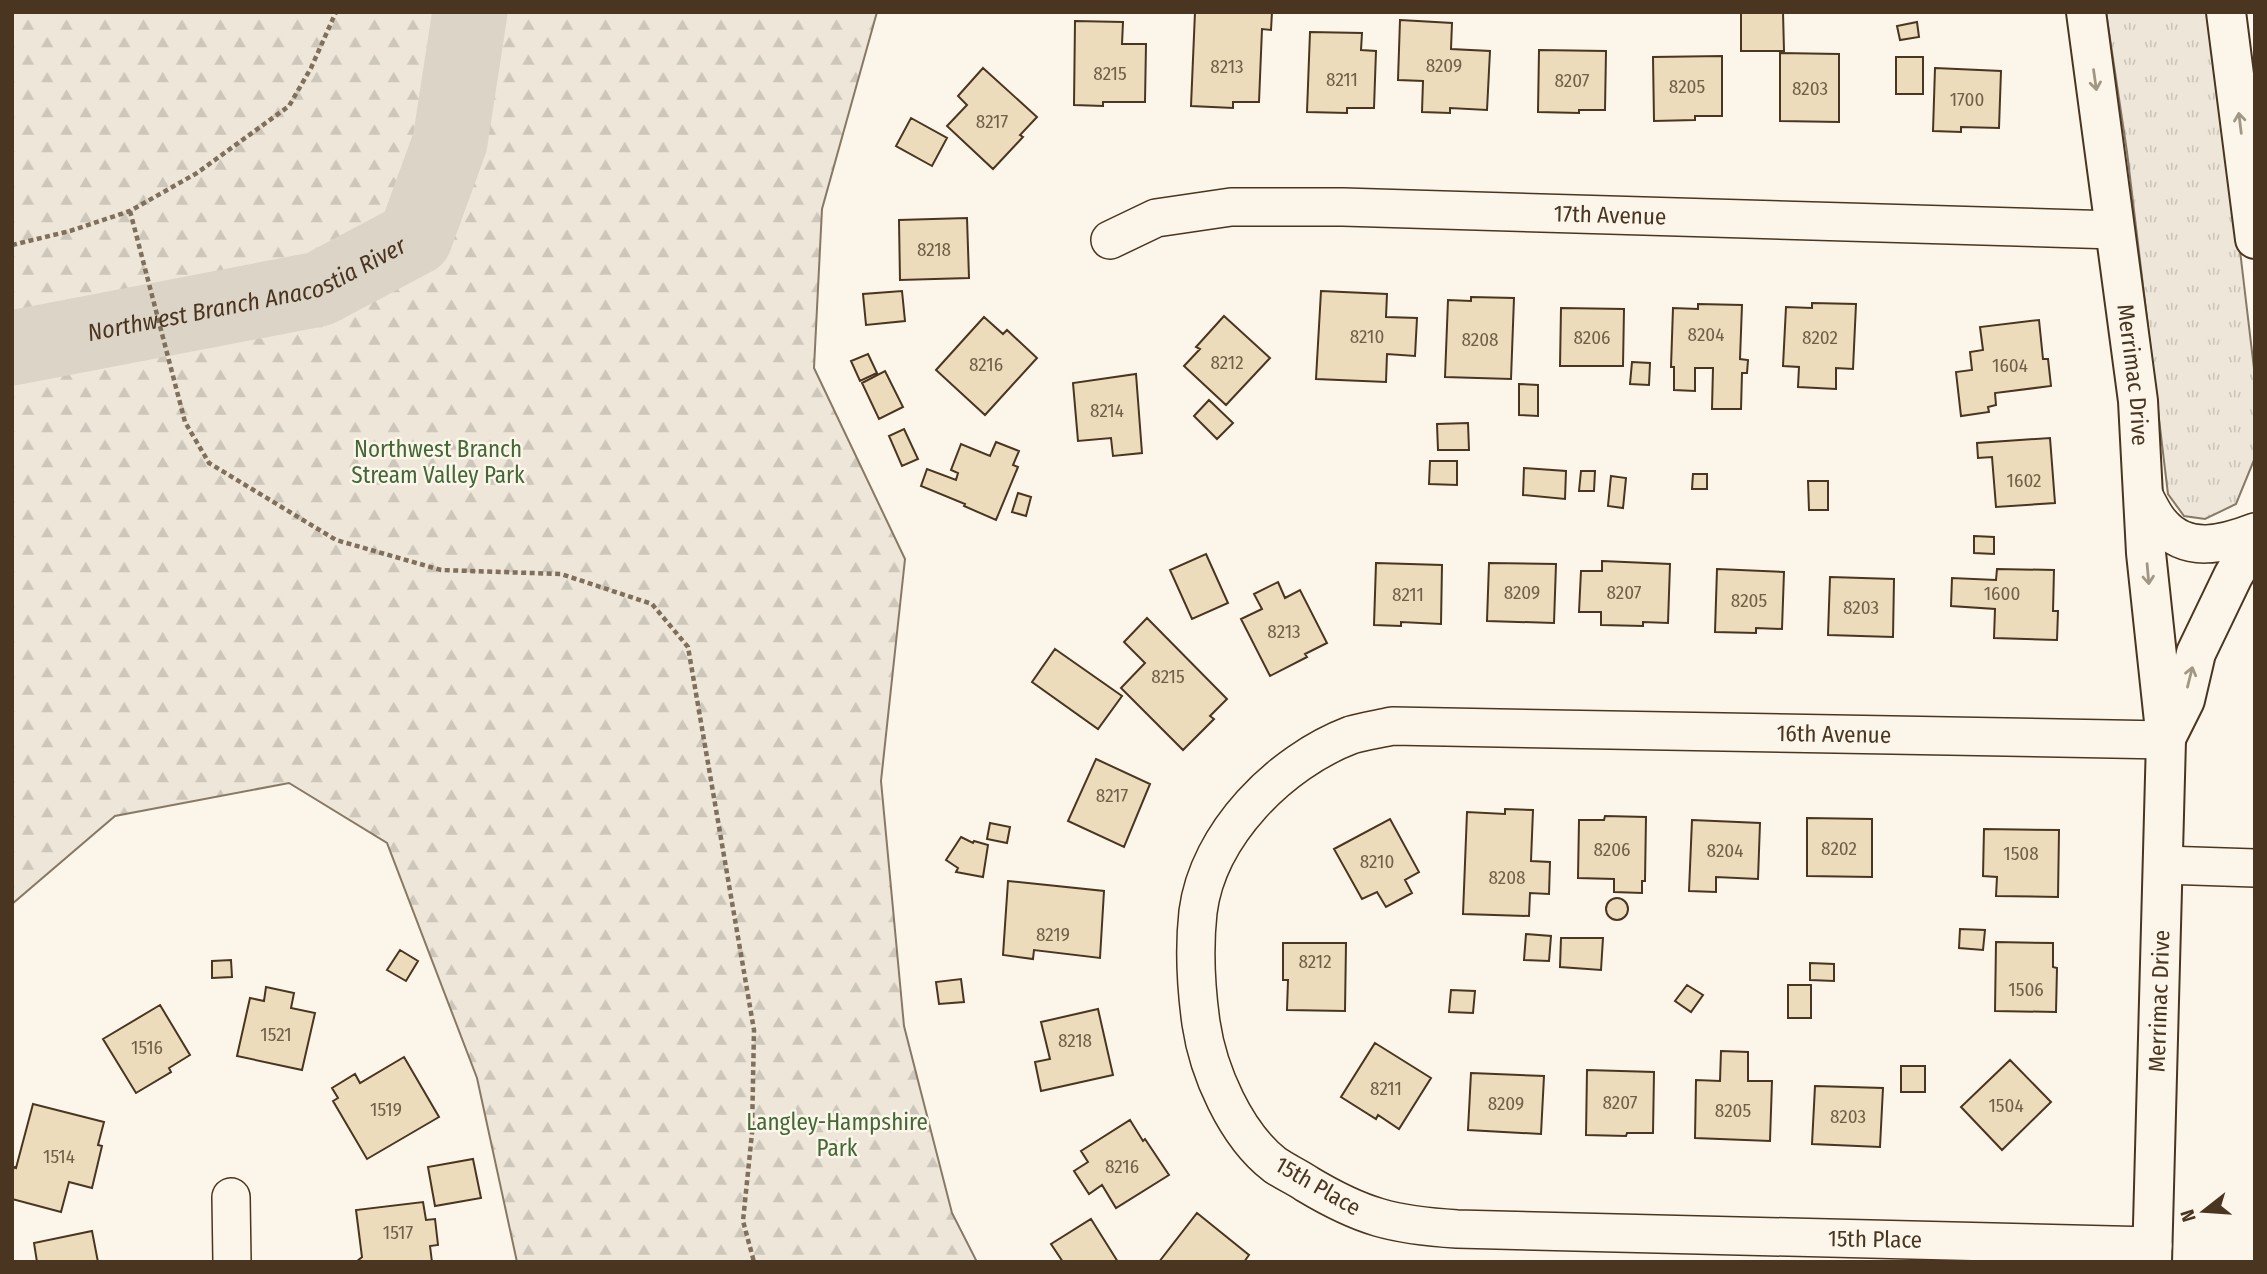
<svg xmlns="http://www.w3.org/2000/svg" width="2267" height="1274" viewBox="0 0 2267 1274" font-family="'Fira Sans Condensed',sans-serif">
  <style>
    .grass { fill: url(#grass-tufts); stroke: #887966; stroke-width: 2 }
    .forest { fill: url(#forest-firs); stroke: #887966; stroke-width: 2 }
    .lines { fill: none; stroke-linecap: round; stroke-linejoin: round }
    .river { stroke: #dcd4c6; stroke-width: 75 }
    .building { fill: #ecdcbc; stroke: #4a3520; stroke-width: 2 }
    .minor-casing { stroke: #4a3520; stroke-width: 40 }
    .tertiary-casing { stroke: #4a3520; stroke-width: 42 }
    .path { stroke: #7f6f5c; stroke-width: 4.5; stroke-dasharray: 5 3.5; stroke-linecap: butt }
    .minor { stroke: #fbf6e9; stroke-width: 37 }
    .tertiary { stroke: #fbf6e9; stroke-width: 38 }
    .oneway { stroke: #a29684 }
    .labels { text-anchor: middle; stroke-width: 5; stroke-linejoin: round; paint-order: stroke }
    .number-label { font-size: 19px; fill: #725f47 }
    .street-label { font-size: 23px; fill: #4a3520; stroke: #fbf6e9 }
    .park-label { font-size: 23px; fill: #436837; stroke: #fbf6e9 }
    .water-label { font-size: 24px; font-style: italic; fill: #4a3520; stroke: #fbf6e9 }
  </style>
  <defs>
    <pattern id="grass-tufts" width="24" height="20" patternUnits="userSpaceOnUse" patternTransform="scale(1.75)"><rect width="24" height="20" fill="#ede6d9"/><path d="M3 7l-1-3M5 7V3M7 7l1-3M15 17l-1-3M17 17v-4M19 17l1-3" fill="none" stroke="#cdc6ba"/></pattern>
    <pattern id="forest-firs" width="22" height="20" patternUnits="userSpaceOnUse" patternTransform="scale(1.75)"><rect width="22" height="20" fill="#ede6d9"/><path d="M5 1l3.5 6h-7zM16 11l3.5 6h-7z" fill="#cdc6ba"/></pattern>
  </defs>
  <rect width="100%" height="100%" fill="#fbf6e9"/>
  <path class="grass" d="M 2106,12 L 2207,12 L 2227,141 L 2255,377 L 2254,460 L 2236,504 L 2205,519 L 2184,516 L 2168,494 L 2127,152 Z"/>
  <path class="forest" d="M 12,12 L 877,12 L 822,209 L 814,368 L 905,559 L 881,781 L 904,1026 L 952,1213 L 977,1262 L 517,1262 L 477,1078 L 387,843 L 289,783 L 115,816 L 12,904 Z"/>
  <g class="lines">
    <path class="river" id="s1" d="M 12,348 L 319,289 L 415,238 L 450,142 L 470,12"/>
  </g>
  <path class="building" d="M 1195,12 L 1272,12 L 1271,30 L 1262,29 L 1259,102 L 1233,102 L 1233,108 L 1191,106 Z
    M 1741,12 L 1783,12 L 1784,51 L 1741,51 Z
    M 1400,20 L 1452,23 L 1451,49 L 1490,51 L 1487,110 L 1450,108 L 1450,113 L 1422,112 L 1423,81 L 1398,80 Z
    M 1075,21 L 1123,22 L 1122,44 L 1146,44 L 1145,102 L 1103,102 L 1103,106 L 1074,105 Z
    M 1917,22 L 1919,37 L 1900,40 L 1897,26 Z
    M 1310,32 L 1362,33 L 1361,50 L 1376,51 L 1374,108 L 1347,108 L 1347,113 L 1307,112 Z
    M 1539,50 L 1606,51 L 1605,110 L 1579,110 L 1579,113 L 1538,112 Z
    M 1780,53 L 1839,54 L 1839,122 L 1780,121 Z
    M 1722,56 L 1722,116 L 1695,116 L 1695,120 L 1654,121 L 1653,57 Z
    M 1896,57 L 1923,57 L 1923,94 L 1896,94 Z
    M 983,68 L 1037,117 L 1020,135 L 1023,137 L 993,169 L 947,126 L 967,105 L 958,96 Z
    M 1935,68 L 2001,71 L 1999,128 L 1961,127 L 1961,132 L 1933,131 Z
    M 911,118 L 947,138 L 932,166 L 896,146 Z
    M 967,218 L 969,278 L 900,280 L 899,220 Z
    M 902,291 L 905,321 L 866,325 L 863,294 Z
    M 1321,291 L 1387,294 L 1386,317 L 1417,318 L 1415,356 L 1387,354 L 1386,382 L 1316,379 Z
    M 1471,297 L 1514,298 L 1511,379 L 1445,377 L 1448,300 L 1471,301 Z
    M 1812,303 L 1856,304 L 1853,369 L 1836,368 L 1836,389 L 1798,387 L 1799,367 L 1783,366 L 1786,307 L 1812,308 Z
    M 1698,304 L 1742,305 L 1740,359 L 1748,360 L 1747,373 L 1742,373 L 1741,409 L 1712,409 L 1713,368 L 1695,368 L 1695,391 L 1674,390 L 1674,367 L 1671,367 L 1673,308 L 1698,309 Z
    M 1561,308 L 1624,309 L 1623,366 L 1560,366 Z
    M 1224,316 L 1270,358 L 1226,405 L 1184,366 L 1200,349 L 1196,347 Z
    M 984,317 L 1003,334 L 1007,330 L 1037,358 L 985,415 L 936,370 Z
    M 2039,320 L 2043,359 L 2048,359 L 2051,386 L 1995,393 L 1996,405 L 1988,407 L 1989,412 L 1961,416 L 1956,372 L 1972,370 L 1970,352 L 1983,350 L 1980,327 Z
    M 868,354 L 877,373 L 860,381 L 851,361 Z
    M 1632,362 L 1650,363 L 1649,385 L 1630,384 Z
    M 885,371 L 903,407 L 879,419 L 862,383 Z
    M 1136,374 L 1142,453 L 1113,456 L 1111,438 L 1078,441 L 1073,383 Z
    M 1519,384 L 1538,385 L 1538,416 L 1519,415 Z
    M 1209,400 L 1233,423 L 1217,439 L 1194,416 Z
    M 1468,423 L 1469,450 L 1438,450 L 1437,424 Z
    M 904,429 L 918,459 L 902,466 L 889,436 Z
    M 2050,438 L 2055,503 L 1996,507 L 1992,457 L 1978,458 L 1977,443 Z
    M 996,442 L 1019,451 L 1013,465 L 1018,467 L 996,520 L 964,506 L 965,504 L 921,486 L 927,469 L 956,480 L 958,473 L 951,470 L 961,444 L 990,456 Z
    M 1430,461 L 1457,461 L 1457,485 L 1429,484 Z
    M 1524,468 L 1566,471 L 1565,499 L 1523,495 Z
    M 1581,471 L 1595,471 L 1594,491 L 1579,491 Z
    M 1693,474 L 1707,474 L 1707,489 L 1692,489 Z
    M 1611,476 L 1626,478 L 1623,508 L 1608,506 Z
    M 1808,481 L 1828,481 L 1828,510 L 1809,510 Z
    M 1018,493 L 1031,497 L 1026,516 L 1012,512 Z
    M 1974,536 L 1994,537 L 1994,554 L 1974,553 Z
    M 1206,554 L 1228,603 L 1192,619 L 1170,570 Z
    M 1602,561 L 1670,564 L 1668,623 L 1643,622 L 1643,626 L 1601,625 L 1601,612 L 1579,612 L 1581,571 L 1602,571 Z
    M 1376,563 L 1442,565 L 1441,624 L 1401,622 L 1401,626 L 1374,625 Z
    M 1489,563 L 1556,564 L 1554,623 L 1487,621 Z
    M 1717,569 L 1784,572 L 1782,629 L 1756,628 L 1756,633 L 1715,632 Z
    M 1997,569 L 2054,570 L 2053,611 L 2058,611 L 2057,640 L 1994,638 L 1995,609 L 1951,606 L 1952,578 L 1996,580 Z
    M 1830,577 L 1894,579 L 1893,637 L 1828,635 Z
    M 1278,582 L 1285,598 L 1300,590 L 1327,643 L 1305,654 L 1307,657 L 1270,676 L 1241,619 L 1262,609 L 1254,594 Z
    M 1147,618 L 1227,699 L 1210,716 L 1214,719 L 1183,750 L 1121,688 L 1145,663 L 1124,642 Z
    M 1055,649 L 1122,696 L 1098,729 L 1032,682 Z
    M 1096,759 L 1150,784 L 1124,847 L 1068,821 Z
    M 1505,809 L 1533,810 L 1531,861 L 1550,862 L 1549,894 L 1530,893 L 1529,916 L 1463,914 L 1467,812 L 1505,814 Z
    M 1605,816 L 1646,817 L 1645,881 L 1642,881 L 1642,893 L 1614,892 L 1614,879 L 1578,878 L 1579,820 L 1604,820 Z
    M 1807,818 L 1872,819 L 1872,877 L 1807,876 Z
    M 1390,819 L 1419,872 L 1405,880 L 1412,893 L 1386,907 L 1377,892 L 1362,899 L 1334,849 Z
    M 1692,820 L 1760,823 L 1758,879 L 1716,877 L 1716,892 L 1689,891 Z
    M 990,823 L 1010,827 L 1007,843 L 987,839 Z
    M 1984,829 L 2059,830 L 2058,897 L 1996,896 L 1997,877 L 1983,876 Z
    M 961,837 L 973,843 L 974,841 L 988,845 L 983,877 L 956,872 L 958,868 L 946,860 Z
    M 1008,881 L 1104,891 L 1100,958 L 1034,950 L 1033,959 L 1003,955 Z
    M1606 909a11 11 0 1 1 22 0a11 11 0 1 1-22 0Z
    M 1960,929 L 1985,930 L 1983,950 L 1959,948 Z
    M 1526,934 L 1551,936 L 1549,961 L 1524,960 Z
    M 1561,938 L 1603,938 L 1601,970 L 1560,967 Z
    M 1996,942 L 2053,943 L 2053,967 L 2057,968 L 2056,1012 L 1995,1011 Z
    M 1283,943 L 1346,943 L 1345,1011 L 1287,1010 L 1288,980 L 1283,980 Z
    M 400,950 L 418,961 L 406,981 L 387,970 Z
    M 231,960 L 232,977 L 212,978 L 212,961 Z
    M 1810,963 L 1834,964 L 1834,981 L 1810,980 Z
    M 961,979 L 964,1002 L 939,1004 L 936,982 Z
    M 1687,985 L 1703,995 L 1691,1012 L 1675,1001 Z
    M 1788,985 L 1811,985 L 1811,1018 L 1788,1018 Z
    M 266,987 L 294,993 L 291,1008 L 315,1013 L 302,1070 L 237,1056 L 250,998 L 264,1001 Z
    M 1451,990 L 1475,991 L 1473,1013 L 1449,1012 Z
    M 160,1005 L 190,1055 L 169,1068 L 171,1072 L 136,1093 L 103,1039 Z
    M 1098,1009 L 1113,1075 L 1041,1091 L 1035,1062 L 1050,1059 L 1041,1022 Z
    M 1375,1043 L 1431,1078 L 1399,1129 L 1378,1115 L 1376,1119 L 1341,1097 Z
    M 1721,1051 L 1748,1052 L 1748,1081 L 1772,1081 L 1770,1141 L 1695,1138 L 1696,1080 L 1720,1081 Z
    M 404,1057 L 439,1117 L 367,1159 L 333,1101 L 338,1098 L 332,1088 L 355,1074 L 360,1083 Z
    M 2010,1060 L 2051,1102 L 2002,1150 L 1961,1107 Z
    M 1901,1066 L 1925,1066 L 1925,1092 L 1901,1092 Z
    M 1587,1070 L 1654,1072 L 1653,1133 L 1627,1133 L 1626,1136 L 1586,1135 Z
    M 1471,1073 L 1544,1076 L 1541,1134 L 1468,1130 Z
    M 1815,1086 L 1883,1088 L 1880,1147 L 1812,1144 Z
    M 33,1104 L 104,1122 L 98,1145 L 102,1146 L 92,1188 L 69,1182 L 61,1212 L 12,1199 L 12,1173 L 14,1167 L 16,1168 Z
    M 1130,1120 L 1143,1141 L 1145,1139 L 1169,1175 L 1116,1208 L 1102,1185 L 1089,1194 L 1074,1171 L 1088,1162 L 1081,1151 Z
    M 473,1159 L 481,1198 L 435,1206 L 428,1167 Z
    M 423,1202 L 426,1220 L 435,1219 L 438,1245 L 430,1246 L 432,1262 L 356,1262 L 362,1257 L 356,1210 Z
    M 1197,1213 L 1249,1255 L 1244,1262 L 1159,1262 Z
    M 1091,1219 L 1118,1262 L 1063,1262 L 1051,1244 Z
    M 92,1231 L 98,1262 L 37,1262 L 34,1243 Z"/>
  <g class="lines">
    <defs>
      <g id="minor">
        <path id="s2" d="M 1110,240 L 1156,218 L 1231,207 L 1343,207 L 2115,230"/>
        <path d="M 2144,496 C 2149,505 2154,517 2162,525 C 2187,554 2224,544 2255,532"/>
        <path d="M 2163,865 L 2255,868"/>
        <path d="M 231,1197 L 232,1262"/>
        <path id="s3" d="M 2153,1246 L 1457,1229 C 1393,1225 1362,1217 1307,1184 C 1297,1177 1285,1172 1275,1165 C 1235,1134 1208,1071 1201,1023 C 1196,987 1194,948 1198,912 C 1208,834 1280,762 1351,735 C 1364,731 1379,729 1392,726 L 2166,740"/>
      </g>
      <g id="tertiary">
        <path id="s4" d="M 2086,12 L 2138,401 L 2146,553 L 2166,740 L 2152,1262"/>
        <path d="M 2226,12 L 2255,239"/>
        <path d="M 2166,738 L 2185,700 L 2196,653 L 2233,576 L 2255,538"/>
      </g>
    </defs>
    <use href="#minor" class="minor-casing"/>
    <use href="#tertiary" class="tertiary-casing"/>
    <path class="path" d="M 130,211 L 185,422 L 209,463 L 336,540 L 441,570 L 561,574 L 652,604 L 688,647 L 754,1030 L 752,1133 L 743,1221 L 754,1262
      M 12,245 L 70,231 L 130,211 L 197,173 L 289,106 L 311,68 L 336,12"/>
    <use href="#minor" class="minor"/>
    <use href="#tertiary" class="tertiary"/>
  </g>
  <defs><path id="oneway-shaft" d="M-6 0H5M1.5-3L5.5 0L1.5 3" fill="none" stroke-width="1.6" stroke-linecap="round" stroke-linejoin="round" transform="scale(1.75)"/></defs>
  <g class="oneway">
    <use href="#oneway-shaft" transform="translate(2095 80) rotate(82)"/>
    <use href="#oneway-shaft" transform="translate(2240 123) rotate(-97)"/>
    <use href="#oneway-shaft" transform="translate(2148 574) rotate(85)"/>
    <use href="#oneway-shaft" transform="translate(2190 677) rotate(-76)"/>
  </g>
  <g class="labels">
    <g class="number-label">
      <text x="1444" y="72">8209</text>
      <text x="1227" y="73">8213</text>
      <text x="1110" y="80">8215</text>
      <text x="1342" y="86">8211</text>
      <text x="1572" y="87">8207</text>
      <text x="1687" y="93">8205</text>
      <text x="1810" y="95">8203</text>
      <text x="1967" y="106">1700</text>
      <text x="992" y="128">8217</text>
      <text x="934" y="256">8218</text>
      <text x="1706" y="341">8204</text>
      <text x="1367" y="343">8210</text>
      <text x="1592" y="344">8206</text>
      <text x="1820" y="344">8202</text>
      <text x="1480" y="346">8208</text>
      <text x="1227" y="369">8212</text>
      <text x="986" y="371">8216</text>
      <text x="2010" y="372">1604</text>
      <text x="1107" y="417">8214</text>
      <text x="2024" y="487">1602</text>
      <text x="1522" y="599">8209</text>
      <text x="1624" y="599">8207</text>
      <text x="2002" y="600">1600</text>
      <text x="1408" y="601">8211</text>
      <text x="1749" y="607">8205</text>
      <text x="1861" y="614">8203</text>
      <text x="1284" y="638">8213</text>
      <text x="1168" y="683">8215</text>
      <text x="1112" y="802">8217</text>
      <text x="1839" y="855">8202</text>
      <text x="1612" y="856">8206</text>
      <text x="1725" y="857">8204</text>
      <text x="2021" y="860">1508</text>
      <text x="1377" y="868">8210</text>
      <text x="1507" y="884">8208</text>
      <text x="1053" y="941">8219</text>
      <text x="1315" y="968">8212</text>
      <text x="2026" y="996">1506</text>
      <text x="276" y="1041">1521</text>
      <text x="1075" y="1047">8218</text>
      <text x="147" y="1054">1516</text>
      <text x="1386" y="1095">8211</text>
      <text x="1620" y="1109">8207</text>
      <text x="1506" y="1110">8209</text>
      <text x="2006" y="1112">1504</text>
      <text x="386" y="1116">1519</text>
      <text x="1733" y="1117">8205</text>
      <text x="1848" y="1123">8203</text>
      <text x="59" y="1163">1514</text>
      <text x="1122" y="1173">8216</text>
      <text x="398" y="1239">1517</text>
    </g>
    <g class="street-label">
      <text dy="8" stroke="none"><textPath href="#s2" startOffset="506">17th Avenue</textPath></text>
      <text dy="8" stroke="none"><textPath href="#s4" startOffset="366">Merrimac Drive</textPath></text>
      <text dy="8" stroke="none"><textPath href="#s3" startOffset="1895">16th Avenue</textPath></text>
      <text transform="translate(2159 1001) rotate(-88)" y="8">Merrimac Drive</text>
      <text transform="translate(1318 1186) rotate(30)" y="8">15th Place</text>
      <text transform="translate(1875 1239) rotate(1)" y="8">15th Place</text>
    </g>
    <g class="park-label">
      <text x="438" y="457">Northwest Branch<tspan x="438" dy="26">Stream Valley Park</tspan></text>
      <text x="837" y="1130">Langley-Hampshire<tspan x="837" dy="26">Park</tspan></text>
    </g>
    <g class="water-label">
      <text dy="8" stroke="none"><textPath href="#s1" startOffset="243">Northwest Branch Anacostia River</textPath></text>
    </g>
  </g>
  <rect width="2267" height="1274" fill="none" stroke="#4a3520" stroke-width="28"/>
  <g transform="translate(2204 1211) rotate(253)" stroke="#fbf6e9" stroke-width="5" paint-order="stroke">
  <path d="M0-5L12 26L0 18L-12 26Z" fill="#4a3520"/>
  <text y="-10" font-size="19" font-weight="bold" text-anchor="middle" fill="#4a3520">N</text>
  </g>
</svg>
